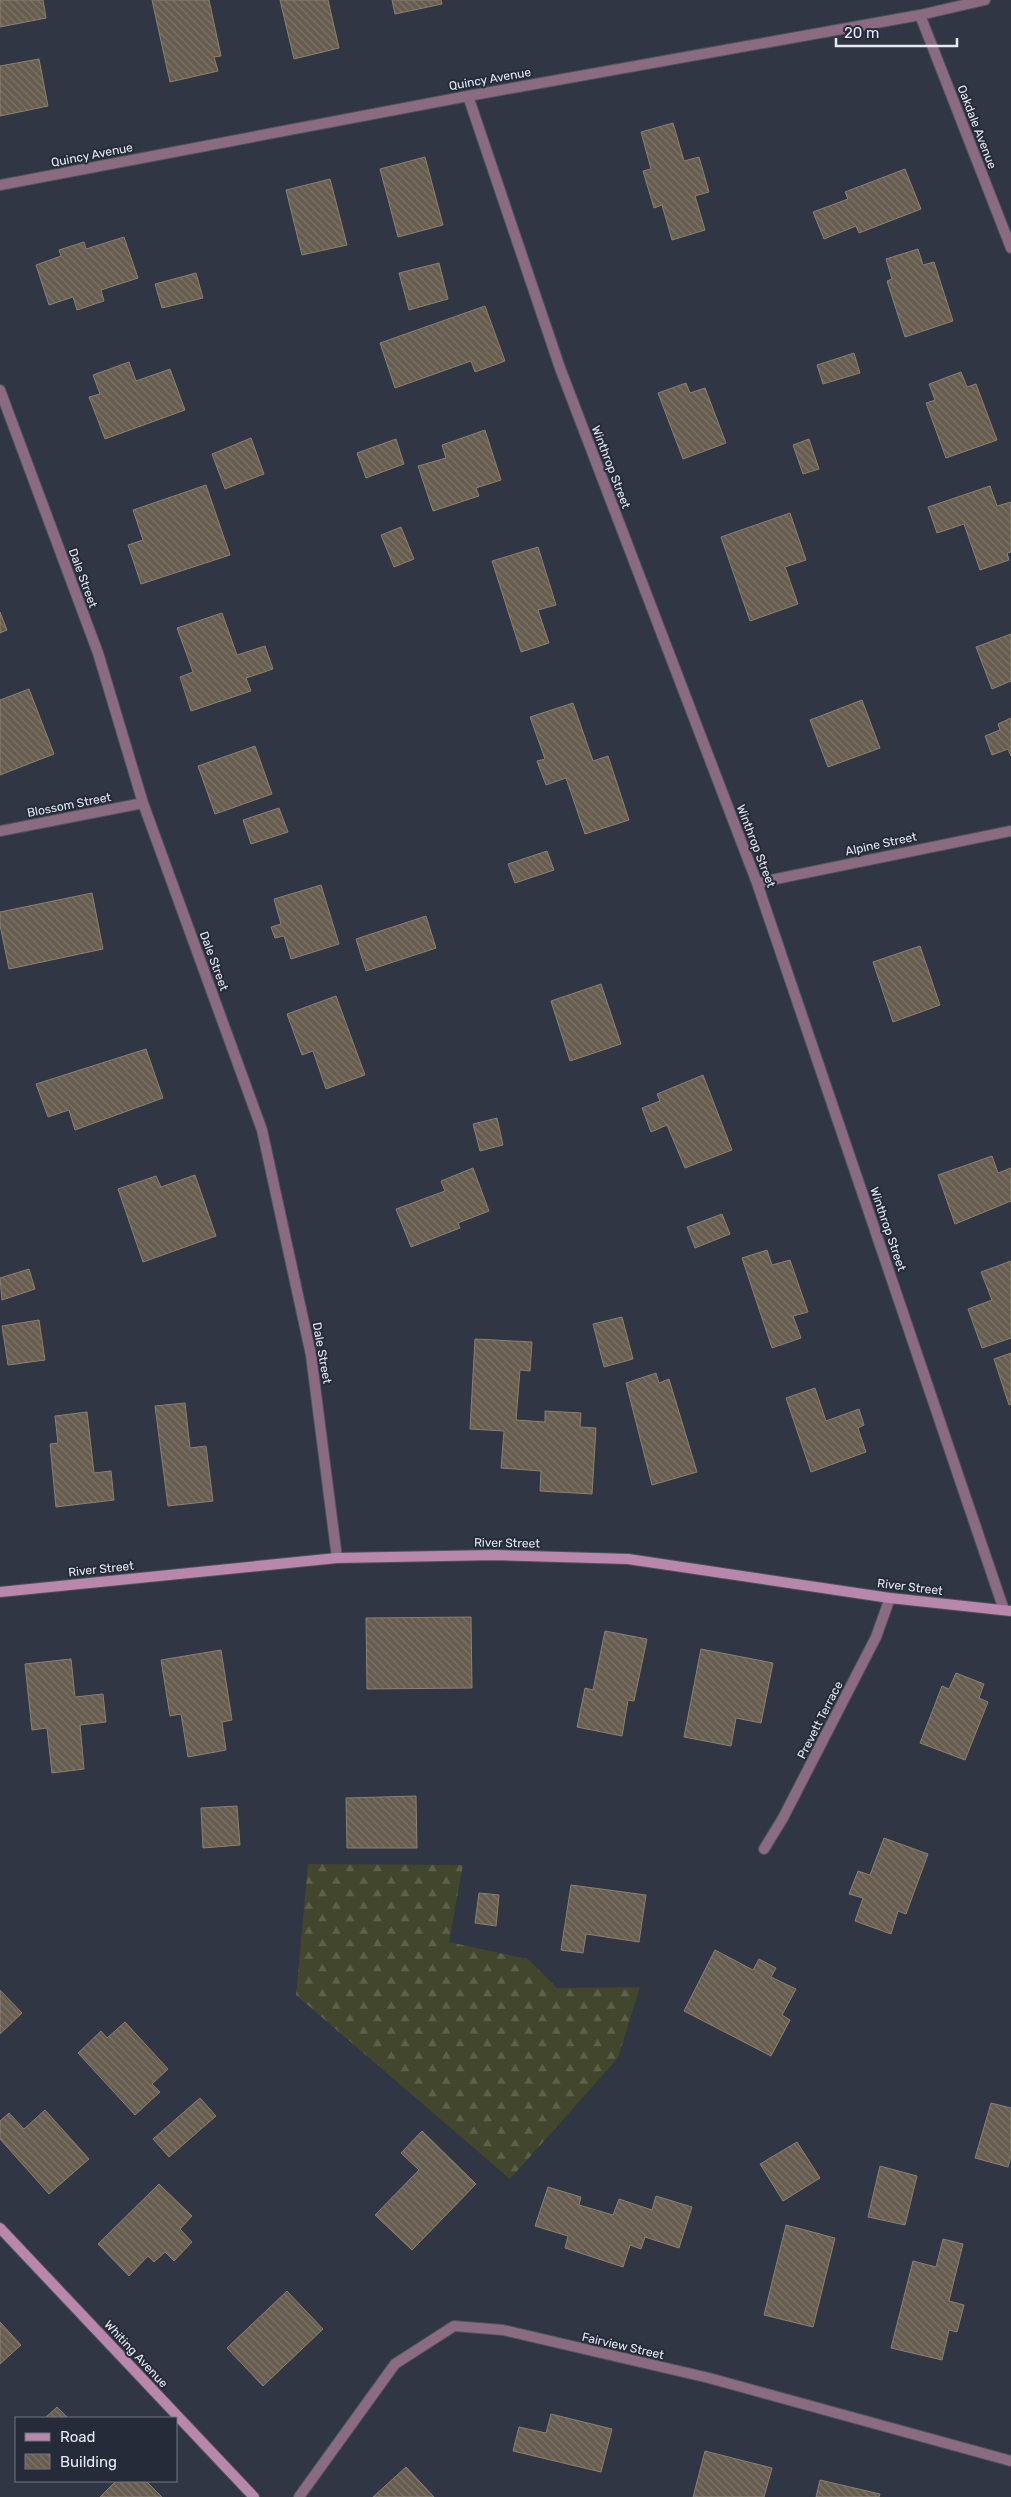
<svg xmlns="http://www.w3.org/2000/svg" width="1011" height="2497" viewBox="0 0 1011 2497" font-family="Rubik,sans-serif">
  <style>
    .forest { fill: url(#forest-firs) }
    .building { fill: url(#building-back-hatch); stroke: #8b8071 }
    .lines { fill: none; stroke-linecap: round; stroke-linejoin: round }
    .street-casing { stroke: #4d535f; stroke-width: 12 }
    .secondary-casing { stroke: #4d535f; stroke-width: 12 }
    .street { stroke: #8b6b82; stroke-width: 10 }
    .secondary { stroke: #ba87ac; stroke-width: 10 }
    .labels { text-anchor: middle; stroke-width: 4; stroke-linejoin: round; paint-order: stroke }
    .street-label { font-size: 12px; fill: #e5e9f2; stroke: #262b39 }
  </style>
  <defs>
    <pattern id="forest-firs" width="22" height="20" patternUnits="userSpaceOnUse" patternTransform="scale(1.25)"><rect width="22" height="20" fill="#42462c"/><path d="M5 1l3.5 6h-7zM16 11l3.5 6h-7z" fill="#5d614b"/></pattern>
    <pattern id="building-back-hatch" width="6" height="6" patternUnits="userSpaceOnUse" patternTransform="scale(1.25)"><rect width="6" height="6" fill="#675d4f"/><path d="M-1 5l2 2M0 0l6 6M5-1l2 2" fill="none" stroke="#7d7469"/></pattern>
  </defs>
  <rect width="100%" height="100%" fill="#303643"/>
  <path class="forest" d="M 308,1864 L 463,1865 L 449,1942 L 528,1959 L 557,1988 L 640,1987 L 618,2058 L 510,2179 L 296,1995 Z"/>
  <path class="building" d="M 0,0 L 43,0 L 46,18 L 0,27 Z
    M 152,0 L 209,0 L 221,56 L 214,57 L 218,71 L 170,82 Z
    M 280,0 L 328,0 L 339,48 L 294,59 Z
    M 392,0 L 441,0 L 442,4 L 395,14 Z
    M 39,59 L 48,106 L 0,116 L 0,66 Z
    M 673,123 L 684,161 L 699,157 L 709,192 L 695,196 L 705,230 L 672,240 L 662,205 L 654,208 L 643,171 L 651,169 L 641,132 Z
    M 425,157 L 443,225 L 398,237 L 380,169 Z
    M 905,169 L 921,209 L 859,233 L 856,226 L 824,239 L 813,212 L 848,199 L 845,192 Z
    M 330,179 L 347,245 L 302,255 L 286,190 Z
    M 124,237 L 138,278 L 101,290 L 104,301 L 77,310 L 73,297 L 49,305 L 36,265 L 61,256 L 59,250 L 84,242 L 86,249 Z
    M 918,249 L 923,265 L 934,262 L 953,321 L 905,337 L 887,281 L 892,279 L 886,259 Z
    M 439,263 L 448,299 L 409,310 L 399,273 Z
    M 196,273 L 203,298 L 162,308 L 155,284 Z
    M 485,306 L 505,361 L 475,372 L 471,361 L 395,388 L 380,343 Z
    M 854,353 L 860,373 L 823,384 L 817,365 Z
    M 129,362 L 136,381 L 170,369 L 185,410 L 105,439 L 89,397 L 100,394 L 93,375 Z
    M 961,372 L 967,387 L 976,384 L 997,440 L 946,458 L 926,403 L 935,400 L 929,384 Z
    M 686,383 L 690,393 L 705,388 L 726,443 L 683,459 L 658,393 Z
    M 485,430 L 501,480 L 476,488 L 479,496 L 433,511 L 418,466 L 446,458 L 442,445 Z
    M 251,438 L 264,474 L 225,489 L 212,454 Z
    M 396,439 L 404,464 L 366,478 L 357,453 Z
    M 809,439 L 819,469 L 803,474 L 793,445 Z
    M 206,485 L 230,555 L 141,584 L 128,545 L 143,540 L 133,510 Z
    M 990,486 L 997,506 L 1011,502 L 1011,552 L 1007,553 L 1009,560 L 980,570 L 964,524 L 937,533 L 928,507 Z
    M 790,513 L 806,560 L 785,567 L 798,604 L 750,621 L 721,537 Z
    M 401,527 L 414,559 L 394,567 L 381,535 Z
    M 538,547 L 556,605 L 538,610 L 549,643 L 521,652 L 492,561 Z
    M 0,612 L 7,630 L 0,633 Z
    M 222,613 L 237,655 L 265,646 L 273,669 L 246,678 L 251,691 L 191,711 L 180,677 L 193,672 L 177,628 Z
    M 1011,634 L 1011,681 L 992,689 L 976,647 Z
    M 29,689 L 54,754 L 0,775 L 0,700 Z
    M 862,700 L 880,748 L 828,767 L 810,720 Z
    M 573,703 L 593,761 L 608,756 L 629,820 L 585,834 L 566,778 L 546,785 L 537,761 L 545,759 L 530,717 Z
    M 1011,718 L 1011,756 L 1008,749 L 992,755 L 985,736 L 1000,730 L 998,724 Z
    M 255,746 L 272,794 L 215,814 L 198,766 Z
    M 279,808 L 288,832 L 251,844 L 243,820 Z
    M 547,851 L 554,870 L 515,883 L 508,864 Z
    M 321,885 L 339,944 L 291,959 L 284,936 L 275,938 L 271,927 L 281,924 L 274,899 Z
    M 92,893 L 103,949 L 9,969 L 0,925 L 0,912 Z
    M 426,916 L 436,948 L 366,971 L 356,939 Z
    M 920,946 L 940,1005 L 893,1022 L 873,962 Z
    M 601,984 L 621,1044 L 570,1061 L 551,1001 Z
    M 336,996 L 365,1075 L 326,1089 L 313,1051 L 302,1055 L 287,1014 Z
    M 146,1049 L 163,1098 L 75,1130 L 69,1110 L 48,1117 L 36,1084 Z
    M 703,1075 L 732,1150 L 685,1168 L 667,1125 L 651,1132 L 642,1108 L 660,1101 L 657,1094 Z
    M 497,1118 L 503,1145 L 480,1151 L 473,1124 Z
    M 992,1156 L 998,1173 L 1011,1168 L 1011,1201 L 955,1224 L 938,1175 Z
    M 473,1168 L 489,1211 L 458,1223 L 460,1228 L 411,1247 L 396,1209 L 445,1191 L 441,1181 Z
    M 195,1175 L 216,1236 L 143,1262 L 118,1189 L 156,1176 L 161,1187 Z
    M 722,1214 L 730,1234 L 695,1248 L 687,1227 Z
    M 767,1250 L 772,1265 L 790,1260 L 808,1312 L 793,1316 L 801,1338 L 772,1348 L 742,1258 Z
    M 1011,1261 L 1011,1338 L 982,1348 L 968,1309 L 992,1300 L 981,1272 Z
    M 29,1269 L 35,1289 L 2,1300 L 0,1278 Z
    M 622,1317 L 633,1359 L 604,1367 L 593,1324 Z
    M 39,1320 L 45,1360 L 8,1365 L 2,1326 Z
    M 475,1339 L 532,1342 L 530,1371 L 520,1370 L 516,1420 L 545,1422 L 545,1411 L 581,1413 L 580,1427 L 596,1428 L 592,1494 L 540,1491 L 541,1471 L 501,1468 L 504,1431 L 470,1429 Z
    M 1011,1353 L 1011,1404 L 1009,1405 L 994,1359 Z
    M 656,1373 L 659,1383 L 669,1379 L 697,1472 L 652,1485 L 626,1383 Z
    M 815,1388 L 826,1421 L 859,1409 L 864,1425 L 858,1428 L 866,1452 L 811,1472 L 786,1398 Z
    M 185,1403 L 190,1448 L 206,1446 L 213,1501 L 168,1506 L 155,1406 Z
    M 87,1412 L 94,1473 L 111,1471 L 114,1500 L 56,1507 L 50,1444 L 58,1443 L 55,1416 Z
    M 471,1617 L 472,1688 L 367,1689 L 366,1618 Z
    M 605,1631 L 647,1639 L 634,1701 L 628,1700 L 622,1736 L 577,1727 L 585,1688 L 593,1690 Z
    M 701,1649 L 773,1663 L 761,1723 L 736,1718 L 731,1746 L 684,1737 Z
    M 221,1650 L 232,1720 L 222,1722 L 226,1750 L 188,1757 L 181,1714 L 170,1716 L 161,1660 Z
    M 71,1659 L 75,1697 L 103,1694 L 106,1722 L 80,1725 L 84,1769 L 52,1773 L 47,1728 L 32,1730 L 25,1664 Z
    M 956,1673 L 984,1684 L 979,1698 L 988,1702 L 965,1760 L 920,1743 L 942,1686 L 949,1689 Z
    M 416,1796 L 417,1848 L 347,1848 L 346,1798 Z
    M 237,1806 L 240,1845 L 203,1848 L 201,1808 Z
    M 884,1838 L 928,1854 L 906,1914 L 898,1911 L 891,1934 L 855,1921 L 863,1898 L 849,1894 L 858,1871 L 870,1875 Z
    M 571,1885 L 646,1895 L 639,1942 L 586,1934 L 583,1953 L 561,1950 Z
    M 479,1893 L 499,1895 L 496,1926 L 475,1923 Z
    M 715,1950 L 753,1970 L 759,1959 L 776,1968 L 771,1977 L 796,1989 L 782,2015 L 790,2020 L 771,2056 L 684,2011 Z
    M 0,1990 L 22,2013 L 0,2034 Z
    M 125,2022 L 168,2069 L 152,2084 L 160,2092 L 135,2115 L 78,2053 L 101,2031 L 107,2038 Z
    M 200,2098 L 216,2116 L 169,2157 L 153,2139 Z
    M 991,2103 L 1011,2108 L 1011,2156 L 1008,2167 L 975,2158 Z
    M 45,2110 L 89,2159 L 49,2194 L 0,2139 L 0,2121 L 9,2113 L 24,2129 Z
    M 422,2131 L 476,2184 L 412,2250 L 375,2215 L 419,2170 L 401,2153 Z
    M 797,2142 L 820,2178 L 783,2201 L 760,2164 Z
    M 880,2166 L 917,2176 L 905,2225 L 868,2217 Z
    M 159,2184 L 192,2216 L 180,2229 L 192,2242 L 174,2261 L 165,2252 L 154,2262 L 148,2256 L 129,2276 L 98,2244 Z
    M 548,2187 L 581,2197 L 579,2205 L 613,2215 L 619,2199 L 652,2210 L 656,2196 L 692,2207 L 679,2248 L 645,2237 L 641,2249 L 630,2245 L 623,2267 L 565,2248 L 568,2236 L 535,2226 Z
    M 786,2225 L 835,2238 L 813,2327 L 764,2315 Z
    M 943,2239 L 963,2244 L 949,2301 L 964,2305 L 957,2332 L 949,2330 L 942,2360 L 891,2348 L 913,2261 L 936,2267 Z
    M 287,2291 L 323,2329 L 263,2386 L 227,2348 Z
    M 0,2322 L 21,2345 L 0,2364 Z
    M 57,2407 L 68,2418 L 45,2418 Z
    M 551,2414 L 612,2429 L 601,2472 L 513,2451 L 519,2427 L 546,2433 Z
    M 705,2451 L 772,2468 L 764,2497 L 693,2497 Z
    M 406,2467 L 434,2497 L 373,2497 Z
    M 820,2480 L 880,2494 L 879,2497 L 816,2497 Z
    M 116,2481 L 146,2481 L 162,2497 L 100,2497 Z"/>
  <g class="lines">
    <defs>
      <path id="street" d="M 920,15 L 1011,248
        M 468,96 L 560,368 L 757,883 L 1004,1610
        M 0,185 L 468,96 L 920,15 L 985,0
        M 0,390 L 98,653 L 143,803 L 262,1130 L 311,1355 L 337,1558
        M 0,831 L 143,803
        M 757,883 L 1011,831
        M 764,1849 L 783,1818 L 876,1637 L 890,1598
        M 299,2497 L 395,2364 L 454,2326 L 503,2330 L 709,2378 L 1011,2461"/>
      <path id="secondary" d="M 0,1592 L 337,1558 L 495,1555 L 628,1559 L 890,1598 L 1011,1611
        M 0,2228 L 254,2497"/>
    </defs>
    <use href="#street" class="street-casing"/>
    <use href="#secondary" class="secondary-casing"/>
    <use href="#street" class="street"/>
    <use href="#secondary" class="secondary"/>
  </g>
  <g class="labels">
    <g class="street-label">
      <text transform="translate(490 79) rotate(-10)" y="4">Quincy Avenue</text>
      <text transform="translate(977 127) rotate(69)" y="4">Oakdale Avenue</text>
      <text transform="translate(92 155) rotate(-11)" y="4">Quincy Avenue</text>
      <text transform="translate(611 467) rotate(69)" y="4">Winthrop Street</text>
      <text transform="translate(83 578) rotate(70)" y="4">Dale Street</text>
      <text transform="translate(69 805) rotate(-11)" y="4">Blossom Street</text>
      <text transform="translate(881 844) rotate(-12)" y="4">Alpine Street</text>
      <text transform="translate(756 846) rotate(69)" y="4">Winthrop Street</text>
      <text transform="translate(214 961) rotate(70)" y="4">Dale Street</text>
      <text transform="translate(888 1229) rotate(71)" y="4">Winthrop Street</text>
      <text transform="translate(322 1353) rotate(80)" y="4">Dale Street</text>
      <text transform="translate(507 1543) rotate(1)" y="4">River Street</text>
      <text transform="translate(101 1569) rotate(-6)" y="4">River Street</text>
      <text transform="translate(910 1587) rotate(7)" y="4">River Street</text>
      <text transform="translate(820 1720) rotate(-63)" y="4">Prevett Terrace</text>
      <text transform="translate(623 2346) rotate(13)" y="4">Fairview Street</text>
      <text transform="translate(136 2354) rotate(47)" y="4">Whiting Avenue</text>
    </g>
  </g>
  <rect x="15" y="2417" width="162" height="65" fill="#262b39" stroke="#727783"/>
  <rect x="25" y="2433" width="25" height="8" fill="#ba87ac" stroke="#727783"/>
  <text x="60" y="2442" font-size="15" fill="#e5e9f2">Road</text>
  <rect x="25" y="2454" width="25" height="15" fill="url(#building-back-hatch)" stroke="#727783"/>
  <text x="60" y="2467" font-size="15" fill="#e5e9f2">Building</text>
  <path d="M836 38v8h121v-8" fill="none" stroke="#e5e9f2" stroke-width="2.5"/>
  <text x="844" y="38" font-size="15" fill="#e5e9f2" stroke="#262b39" stroke-width="4" paint-order="stroke">20 m</text>
</svg>
